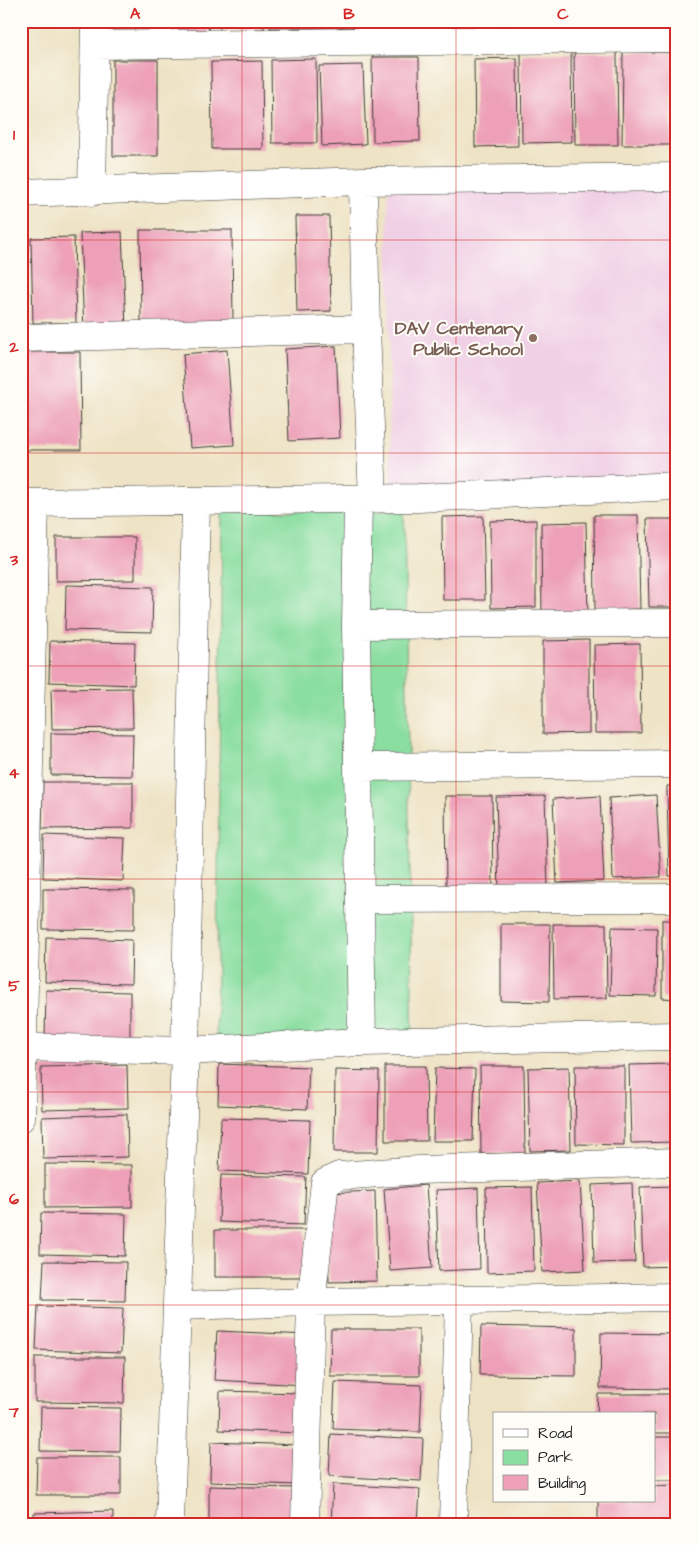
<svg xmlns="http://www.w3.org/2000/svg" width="698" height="1545" viewBox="0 0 698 1545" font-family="'Architects Daughter',sans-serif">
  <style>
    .built { fill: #f0d0e5 }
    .green { fill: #8adea0; stroke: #537d5e }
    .building { fill: #eda0b8 }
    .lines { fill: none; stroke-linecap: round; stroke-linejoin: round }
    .street-casing { stroke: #3c3a35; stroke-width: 29 }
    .street { stroke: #fff; stroke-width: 28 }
    .grid { fill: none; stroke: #d62828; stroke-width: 1; stroke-opacity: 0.55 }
    .education-dot { fill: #8d6e63; stroke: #fdfcf7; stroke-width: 2 }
    .labels { text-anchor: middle; stroke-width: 4; stroke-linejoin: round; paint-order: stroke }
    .education-label { font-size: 18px; font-weight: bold; fill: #785e54; stroke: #fdfcf7; text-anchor: end }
    .neatline { fill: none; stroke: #d62828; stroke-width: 2 }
    .grid-label { font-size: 16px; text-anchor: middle; font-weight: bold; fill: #d62828 }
  </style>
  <rect width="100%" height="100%" fill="#fdfcf7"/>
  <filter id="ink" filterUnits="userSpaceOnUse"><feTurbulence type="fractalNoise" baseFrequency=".02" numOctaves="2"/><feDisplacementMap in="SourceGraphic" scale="10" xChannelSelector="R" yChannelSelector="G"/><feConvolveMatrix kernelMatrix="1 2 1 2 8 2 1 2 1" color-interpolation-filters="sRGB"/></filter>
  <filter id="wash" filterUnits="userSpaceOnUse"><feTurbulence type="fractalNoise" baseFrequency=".0096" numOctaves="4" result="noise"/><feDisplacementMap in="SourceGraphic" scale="20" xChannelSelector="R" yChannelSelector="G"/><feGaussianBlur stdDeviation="1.12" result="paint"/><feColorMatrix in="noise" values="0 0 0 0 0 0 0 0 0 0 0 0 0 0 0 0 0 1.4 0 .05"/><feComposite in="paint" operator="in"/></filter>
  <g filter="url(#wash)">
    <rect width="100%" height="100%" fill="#eee3c5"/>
    <path class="built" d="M 388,188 L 677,190 L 677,485 L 390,487 Z"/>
    <path class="green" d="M 222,511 L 404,511 L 413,1053 L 216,1052 Z"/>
    <g id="blocks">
      <path class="building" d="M 160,21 L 208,21 L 209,37 L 161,40 Z
        M 219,21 L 264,21 L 264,29 L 220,30 Z
        M 270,21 L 365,21 L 365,27 L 270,28 Z
        M 571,52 L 572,142 L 522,143 L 521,53 Z
        M 574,52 L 617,52 L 618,145 L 575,145 Z
        M 623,52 L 673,52 L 671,145 L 622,145 Z
        M 372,57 L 419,57 L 420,141 L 373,142 Z
        M 517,58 L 518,146 L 475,147 L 474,59 Z
        M 316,59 L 317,143 L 272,143 L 271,60 Z
        M 113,60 L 158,60 L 158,156 L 113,156 Z
        M 262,61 L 263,149 L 212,149 L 211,62 Z
        M 363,65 L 366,144 L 322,146 L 319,66 Z
        M 295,216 L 329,216 L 331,311 L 297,312 Z
        M 140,230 L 232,230 L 233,324 L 141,324 Z
        M 122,232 L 126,328 L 84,330 L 80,233 Z
        M 74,237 L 76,323 L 33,323 L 31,238 Z
        M 21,238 L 24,238 L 25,322 L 21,322 Z
        M 336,346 L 340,438 L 289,441 L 285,349 Z
        M 227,350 L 234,445 L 190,448 L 183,354 Z
        M 21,352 L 80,352 L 81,450 L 21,450 Z
        M 594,515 L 638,515 L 640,609 L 595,610 Z
        M 483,516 L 485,600 L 443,600 L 442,517 Z
        M 647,519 L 677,519 L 677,607 L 649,607 Z
        M 536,520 L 536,607 L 491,608 L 490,521 Z
        M 586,522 L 588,618 L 542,618 L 541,523 Z
        M 56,537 L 135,537 L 135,580 L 56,581 Z
        M 66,585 L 153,587 L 152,632 L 65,630 Z
        M 589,640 L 589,733 L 543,734 L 543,641 Z
        M 50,641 L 135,643 L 134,685 L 49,682 Z
        M 640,644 L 641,733 L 595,733 L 594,645 Z
        M 132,688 L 133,728 L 52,729 L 51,689 Z
        M 51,733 L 133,734 L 132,776 L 51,775 Z
        M 43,782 L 133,782 L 133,828 L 42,829 Z
        M 667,786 L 677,786 L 677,876 L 669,876 Z
        M 656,795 L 661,877 L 613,879 L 609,798 Z
        M 445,796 L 492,796 L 493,890 L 446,890 Z
        M 545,796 L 548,888 L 499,890 L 496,797 Z
        M 600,796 L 604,881 L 557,883 L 553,799 Z
        M 44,835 L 125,838 L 123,881 L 43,878 Z
        M 43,889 L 134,890 L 134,930 L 43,929 Z
        M 662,920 L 677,920 L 677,999 L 662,998 Z
        M 501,924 L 550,924 L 549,1002 L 501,1001 Z
        M 553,924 L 606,924 L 607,998 L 554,999 Z
        M 612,927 L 657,928 L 656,996 L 610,995 Z
        M 46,937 L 132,940 L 131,984 L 45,982 Z
        M 46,990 L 130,992 L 130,1040 L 45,1039 Z
        M 219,1064 L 309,1067 L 307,1109 L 218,1105 Z
        M 673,1064 L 675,1142 L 631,1143 L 629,1065 Z
        M 127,1065 L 128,1108 L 42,1110 L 41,1067 Z
        M 385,1066 L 426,1066 L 427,1141 L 385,1141 Z
        M 480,1066 L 524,1066 L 525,1153 L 481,1154 Z
        M 575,1066 L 624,1066 L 624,1145 L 576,1144 Z
        M 569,1067 L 571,1150 L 530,1151 L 528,1068 Z
        M 435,1068 L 475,1069 L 473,1141 L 433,1141 Z
        M 335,1070 L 379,1071 L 378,1152 L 334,1152 Z
        M 127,1114 L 128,1157 L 43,1159 L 42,1117 Z
        M 221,1118 L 310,1120 L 308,1174 L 219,1171 Z
        M 45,1164 L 132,1165 L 132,1207 L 45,1208 Z
        M 221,1175 L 306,1177 L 304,1225 L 219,1222 Z
        M 580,1181 L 585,1270 L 542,1272 L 537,1183 Z
        M 632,1183 L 635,1262 L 594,1263 L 592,1185 Z
        M 426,1185 L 432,1268 L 390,1271 L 384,1189 Z
        M 677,1186 L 677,1266 L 643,1267 L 640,1187 Z
        M 532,1187 L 534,1271 L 487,1273 L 486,1188 Z
        M 478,1188 L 480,1269 L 439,1271 L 436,1190 Z
        M 375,1191 L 377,1281 L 329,1282 L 326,1193 Z
        M 41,1213 L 126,1214 L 125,1256 L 40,1254 Z
        M 215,1230 L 306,1230 L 306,1277 L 215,1277 Z
        M 44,1261 L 126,1262 L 125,1301 L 42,1300 Z
        M 38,1306 L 123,1308 L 121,1353 L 36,1350 Z
        M 481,1326 L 576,1328 L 576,1376 L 480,1375 Z
        M 331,1329 L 419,1329 L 419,1376 L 330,1376 Z
        M 217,1331 L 308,1335 L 305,1385 L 214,1380 Z
        M 601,1333 L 677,1334 L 677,1389 L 600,1388 Z
        M 35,1357 L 125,1357 L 124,1403 L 35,1402 Z
        M 335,1382 L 422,1385 L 420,1432 L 333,1429 Z
        M 220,1391 L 302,1393 L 300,1433 L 219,1430 Z
        M 598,1394 L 677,1394 L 677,1433 L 654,1433 L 654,1414 L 597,1414 Z
        M 41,1407 L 121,1408 L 120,1452 L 40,1451 Z
        M 331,1434 L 423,1439 L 421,1481 L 329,1476 Z
        M 654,1437 L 677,1437 L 677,1480 L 654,1480 Z
        M 211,1442 L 300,1445 L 299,1485 L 210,1482 Z
        M 37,1457 L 121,1457 L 121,1495 L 36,1495 Z
        M 333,1484 L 420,1489 L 418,1524 L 331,1524 Z
        M 677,1485 L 677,1524 L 598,1524 L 598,1501 L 654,1501 L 654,1486 Z
        M 209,1486 L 295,1488 L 294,1524 L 209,1524 Z
        M 113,1511 L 113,1524 L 34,1524 L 34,1513 Z"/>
    </g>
  </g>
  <g filter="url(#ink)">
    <use href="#blocks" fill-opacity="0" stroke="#3c3a35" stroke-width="1"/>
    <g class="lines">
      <defs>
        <path id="street" d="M 96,45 L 677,38
          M 363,181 L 366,329 L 373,499
          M 92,192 L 95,21
          M 21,193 L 363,181 L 677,177
          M 21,338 L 366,329
          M 358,499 L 356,625 L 362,1042
          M 21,503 L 418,498 L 677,486
          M 356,625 L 677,623
          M 358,767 L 677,764
          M 361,899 L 677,898
          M 21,1047 L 185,1051 L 362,1042 L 677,1036
          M 21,1118 L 35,503
          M 178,1306 L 311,1302 L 677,1297
          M 170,1524 L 185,1051 L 196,502
          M 305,1524 L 311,1302 L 325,1183 L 339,1176 L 419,1170 L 677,1162
          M 453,1524 L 459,1301"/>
      </defs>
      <use href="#street" class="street-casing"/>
      <use href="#street" class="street"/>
    </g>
  </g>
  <path class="grid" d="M 242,21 L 242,1524M 456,21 L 456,1524M 21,240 L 677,240M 21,453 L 677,453M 21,666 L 677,666M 21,879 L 677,879M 21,1092 L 677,1092M 21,1305 L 677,1305"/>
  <circle class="education-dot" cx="533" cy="338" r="5"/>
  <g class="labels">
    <g class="education-label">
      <text x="523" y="334">DAV Centenary<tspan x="523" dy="21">Public School</tspan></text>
    </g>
  </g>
  <rect width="698" height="1545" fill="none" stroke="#fdfcf7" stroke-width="55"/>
  <rect x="493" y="1412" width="162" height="90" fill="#fdfcf7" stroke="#a3a29f"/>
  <rect x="503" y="1429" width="25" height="8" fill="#ffffff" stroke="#a3a29f"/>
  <text x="538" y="1438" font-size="15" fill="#1c1c1c">Road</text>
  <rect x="503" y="1450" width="25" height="15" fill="#8adea0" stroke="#a3a29f"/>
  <text x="538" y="1462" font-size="15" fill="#1c1c1c">Park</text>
  <rect x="503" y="1475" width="25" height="15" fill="#eda0b8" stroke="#a3a29f"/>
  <text x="538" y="1488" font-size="15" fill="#1c1c1c">Building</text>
  <rect x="28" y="28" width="642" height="1490" class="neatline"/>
  <g class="grid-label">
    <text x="135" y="19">A</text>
    <text x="349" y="19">B</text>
    <text x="563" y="19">C</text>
    <text x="14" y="140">1</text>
    <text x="14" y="352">2</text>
    <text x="14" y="565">3</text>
    <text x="14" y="778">4</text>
    <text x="14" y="991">5</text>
    <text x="14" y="1204">6</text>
    <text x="14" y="1417">7</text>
  </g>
</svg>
